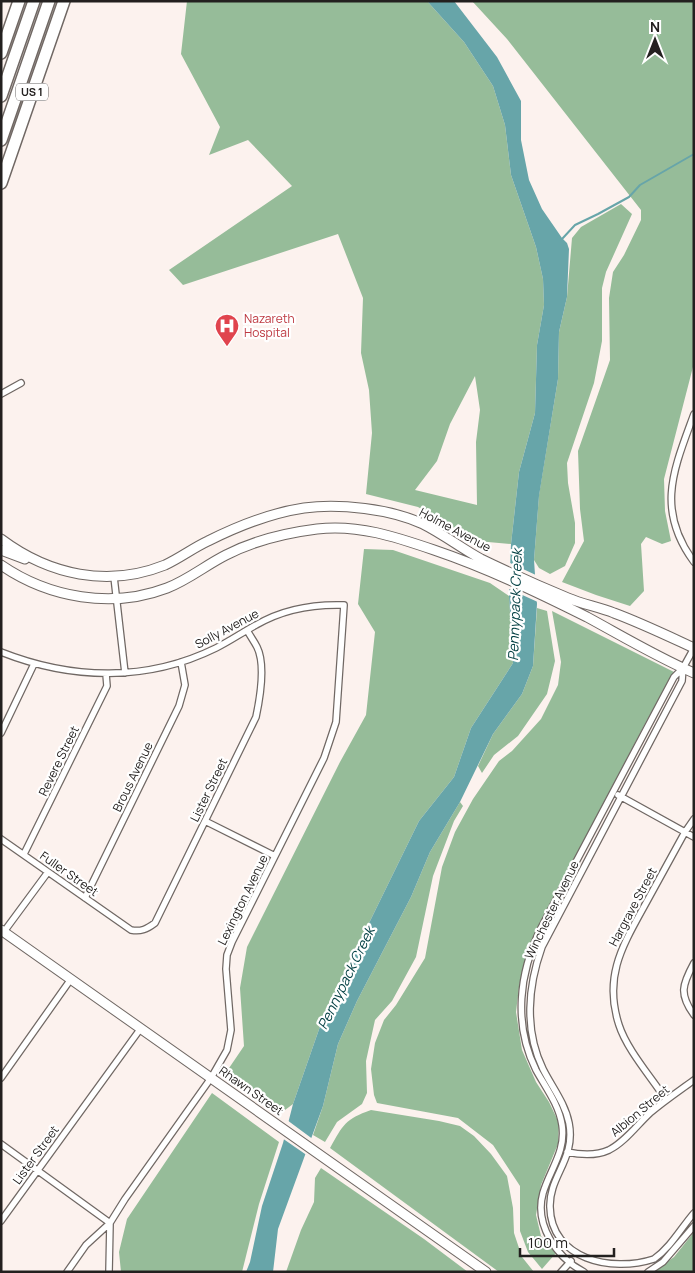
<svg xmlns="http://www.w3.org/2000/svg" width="695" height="1273" viewBox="0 0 695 1273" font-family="Manrope,sans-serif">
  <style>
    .forest { fill: #96bc99; fill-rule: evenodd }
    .water { fill: #67a5a9 }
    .pier { fill: #fcf2ee }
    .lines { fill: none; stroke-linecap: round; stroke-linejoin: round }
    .stream { stroke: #67a5a9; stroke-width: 2 }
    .street-casing { stroke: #706864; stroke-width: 8 }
    .secondary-casing { stroke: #706864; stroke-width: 11 }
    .highway-casing { stroke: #706864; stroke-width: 14 }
    .street { stroke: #fff; stroke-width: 5.5 }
    .secondary { stroke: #fff; stroke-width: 9 }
    .highway { stroke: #fff; stroke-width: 11 }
    .labels { text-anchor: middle; stroke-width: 4.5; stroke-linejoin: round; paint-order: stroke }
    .shield { fill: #fff; stroke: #656362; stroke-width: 1 }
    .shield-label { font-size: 11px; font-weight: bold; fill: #23201f }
    .health-label { font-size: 12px; fill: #be3a42; stroke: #fff; text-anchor: start }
    .street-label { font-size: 12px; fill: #23201f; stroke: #fff }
    .water-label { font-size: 14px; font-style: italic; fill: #074346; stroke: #fff }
  </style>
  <rect width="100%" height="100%" fill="#fcf2ee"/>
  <path class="forest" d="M 187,1 L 427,1 L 464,42 L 493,86 L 505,125 L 511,175 L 536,247 L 543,279 L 544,305 L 537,345 L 535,413 L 519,472 L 511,544 L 477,541 L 418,507 L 366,494 L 372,433 L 369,390 L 361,353 L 363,298 L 338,234 L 183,285 L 169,270 L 292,186 L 248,140 L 209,155 L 220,127 L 181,54 ZM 475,376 L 480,410 L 476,442 L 477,505 L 415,490 L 437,461 L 450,424 Z
    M 472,1 L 694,1 L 694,363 L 664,479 L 665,511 L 671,541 L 662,544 L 646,537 L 641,544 L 644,591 L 630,606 L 596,595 L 562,582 L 584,541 L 580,509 L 578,451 L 610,360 L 609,298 L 613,272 L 624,255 L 641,220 L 641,210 L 507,39 Z
    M 621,204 L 632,214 L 606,272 L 602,288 L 602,341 L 594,383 L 567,463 L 568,483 L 575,523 L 575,543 L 565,566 L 550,574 L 539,568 L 534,560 L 539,495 L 558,379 L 559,332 L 567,297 L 572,238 L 581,227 Z
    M 364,549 L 393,550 L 490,583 L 509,596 L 513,663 L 471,728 L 454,777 L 419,821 L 324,1015 L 293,1104 L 285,1110 L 225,1074 L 244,1046 L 240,988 L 247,947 L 340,762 L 366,715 L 375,632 L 358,604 Z
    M 537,608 L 547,611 L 555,661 L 547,694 L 518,736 L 494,755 L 482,773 L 478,766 L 493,734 L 522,694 L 533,666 Z
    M 552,611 L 674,672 L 646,722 L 537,930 L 526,956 L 519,987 L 516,1012 L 522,1050 L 536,1082 L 549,1102 L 559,1123 L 558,1144 L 541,1185 L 536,1215 L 541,1236 L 556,1253 L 542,1269 L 528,1252 L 520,1231 L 520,1186 L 493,1145 L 458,1118 L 377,1103 L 374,1095 L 371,1069 L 375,1043 L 384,1020 L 396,1005 L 425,958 L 442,867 L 455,832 L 473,799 L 499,761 L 512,751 L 541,719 L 558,685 L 561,662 Z
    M 460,802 L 463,806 L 454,821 L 433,876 L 416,957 L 392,1001 L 375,1020 L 366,1061 L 367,1093 L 362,1104 L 337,1122 L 325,1142 L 313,1135 L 323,1106 L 338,1044 L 357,1001 L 411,897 L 430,852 Z
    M 212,1093 L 279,1142 L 259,1204 L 242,1272 L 121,1272 L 119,1252 L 127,1219 Z
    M 371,1110 L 439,1121 L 460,1126 L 474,1136 L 491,1154 L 507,1176 L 513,1208 L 514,1233 L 522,1257 L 534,1272 L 499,1272 L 330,1148 C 343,1125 345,1119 371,1110 Z
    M 321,1168 L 424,1239 L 468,1272 L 286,1272 L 301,1230 L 314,1202 L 315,1178 Z
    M 694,1232 L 694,1272 L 653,1272 L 674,1257 Z"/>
  <path class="water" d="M 427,1 L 454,1 L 497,57 L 521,101 L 521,140 L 529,180 L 542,209 L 562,238 L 567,243 L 569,249 L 567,297 L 559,332 L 558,379 L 539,496 L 534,560 L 537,604 L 533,666 L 522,694 L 493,734 L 460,802 L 430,852 L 411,897 L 357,1001 L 338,1044 L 323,1106 L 278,1229 L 273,1272 L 246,1272 L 250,1262 L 262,1206 L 283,1143 L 293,1104 L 324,1015 L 419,821 L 454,777 L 471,728 L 513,663 L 509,596 L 511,544 L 519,472 L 535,413 L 537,345 L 544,305 L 543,279 L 536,247 L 511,175 L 505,125 L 493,86 L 464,42 Z"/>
  <path class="pier" d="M 508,562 L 538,576 L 540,603 L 507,588 Z
    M 287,1120 L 314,1140 L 308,1156 L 282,1138 Z"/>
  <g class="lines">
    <path class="stream" d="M 562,239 L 575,225 L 598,214 L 629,197 L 640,185 L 694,154"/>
    <defs>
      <path id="street" d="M 1,394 L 21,383
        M 694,414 C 674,469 655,509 694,562
        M 114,577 L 125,673
        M 1,652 C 72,680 147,682 216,648 C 230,641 243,632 256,625 C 283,609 313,604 344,605 L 336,722 L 324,758 L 232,942 L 227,955 L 226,969 L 231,1030 L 227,1050 L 211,1078 L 125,1199 L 110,1223 L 109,1272
        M 683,668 L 682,681 L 542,947 C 528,986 524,1030 543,1069 C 552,1087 565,1103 569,1123 C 576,1159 549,1176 550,1207 C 551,1259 611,1273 654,1259 C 671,1247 681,1228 694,1213
        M 1,733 L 34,664
        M 618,795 L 694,837
        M 205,821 L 275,856
        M 1,839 L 131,930 C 141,932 147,929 155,923 L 256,717 C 260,698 266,665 257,647 C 254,641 250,636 247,630
        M 24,854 L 107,686 L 106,674
        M 85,898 L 179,706 L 185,685 L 181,662
        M 3,933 L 48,872
        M 694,963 C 682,985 679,994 694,1015
        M 1,1078 L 71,979
        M 666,1100 C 652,1078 627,1050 619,1025 C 603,976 623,945 646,903 C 659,879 672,856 685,832 L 694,819
        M 1,1144 L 110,1223 L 86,1245 L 67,1272
        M 567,1152 C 581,1155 596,1156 609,1150 C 625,1142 637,1125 650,1113 C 664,1101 679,1091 694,1080
        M 1,1221 L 141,1028
        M 561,1272 L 571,1261
        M 584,1272 C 557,1258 534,1225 543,1193 C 550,1169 566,1152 562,1125 C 559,1105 546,1088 536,1070 C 513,1024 519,973 541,928 L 674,677 L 683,668 L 694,648
        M 648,1272 L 663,1262 L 694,1226"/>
      <path id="secondary" d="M 1,539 C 49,575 108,588 165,565 C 180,558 193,548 208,541 C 238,526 270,513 304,508 C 339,503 391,509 423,524 C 443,534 461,548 481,559 C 510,573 539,586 568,598 C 582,604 599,607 614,613 C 641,623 668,636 694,648
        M 1,550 L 25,559
        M 1,565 C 49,598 112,609 167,588 C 188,580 206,565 226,555 C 255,540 285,533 317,529 C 358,524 396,537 434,550 C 487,568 537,592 587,617 C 622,636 657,657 694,673
        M 1,930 L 486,1272"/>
      <path id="highway" d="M 1,53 L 19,1
        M 1,96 L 34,1
        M 1,140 L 49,1
        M 1,183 L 64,1"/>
    </defs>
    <use href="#street" class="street-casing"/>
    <use href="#secondary" class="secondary-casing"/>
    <use href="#highway" class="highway-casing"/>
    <use href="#street" class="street"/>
    <use href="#secondary" class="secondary"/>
    <use href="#highway" class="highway"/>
  </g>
  <defs>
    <symbol id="hospital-pin" viewBox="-11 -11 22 30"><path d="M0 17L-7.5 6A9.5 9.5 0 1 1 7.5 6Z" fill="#e0444e" stroke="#fff"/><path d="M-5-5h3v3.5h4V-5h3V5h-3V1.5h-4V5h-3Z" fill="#fff"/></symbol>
  </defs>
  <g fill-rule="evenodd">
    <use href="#hospital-pin" x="213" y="312" width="28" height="38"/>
  </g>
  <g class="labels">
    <rect class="shield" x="16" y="83.5" width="32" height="17" rx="4"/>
    <g class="shield-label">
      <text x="32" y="96">US 1</text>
    </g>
    <g class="health-label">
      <text x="244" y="323">Nazareth<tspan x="244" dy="14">Hospital</tspan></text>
    </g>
    <g class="street-label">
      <text transform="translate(455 530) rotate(28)" y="4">Holme Avenue</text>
      <text transform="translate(227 629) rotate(-28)" y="4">Solly Avenue</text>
      <text transform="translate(59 761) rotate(-64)" y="4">Revere Street</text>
      <text transform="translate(133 777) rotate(-64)" y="4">Brous Avenue</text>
      <text transform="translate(209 790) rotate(-64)" y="4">Lister Street</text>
      <text transform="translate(69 874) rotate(35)" y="4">Fuller Street</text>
      <text transform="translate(243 900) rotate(-64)" y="4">Lexington Avenue</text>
      <text transform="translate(633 907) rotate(-62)" y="4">Hargrave Street</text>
      <text transform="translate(552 910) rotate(-64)" y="4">Winchester Avenue</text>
      <text transform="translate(251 1091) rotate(35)" y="4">Rhawn Street</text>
      <text transform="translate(640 1111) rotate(-40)" y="4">Albion Street</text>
      <text transform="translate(36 1155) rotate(-54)" y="4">Lister Street</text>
    </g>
    <g class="water-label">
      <text transform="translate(515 605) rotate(-88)" y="5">Pennypack Creek</text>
      <text transform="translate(346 978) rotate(-64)" y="5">Pennypack Creek</text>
    </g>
  </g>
  <rect width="695" height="1273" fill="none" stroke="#23201f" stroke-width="5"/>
  <g transform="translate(655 40)" stroke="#ffffff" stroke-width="4" paint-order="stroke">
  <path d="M0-4L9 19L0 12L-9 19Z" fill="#23201f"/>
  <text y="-8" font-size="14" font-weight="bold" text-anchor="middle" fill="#23201f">N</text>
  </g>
  <path d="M520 1248v8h94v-8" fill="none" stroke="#23201f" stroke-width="2.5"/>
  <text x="528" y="1248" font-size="15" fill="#23201f" stroke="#ffffff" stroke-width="4" paint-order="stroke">100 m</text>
</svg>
